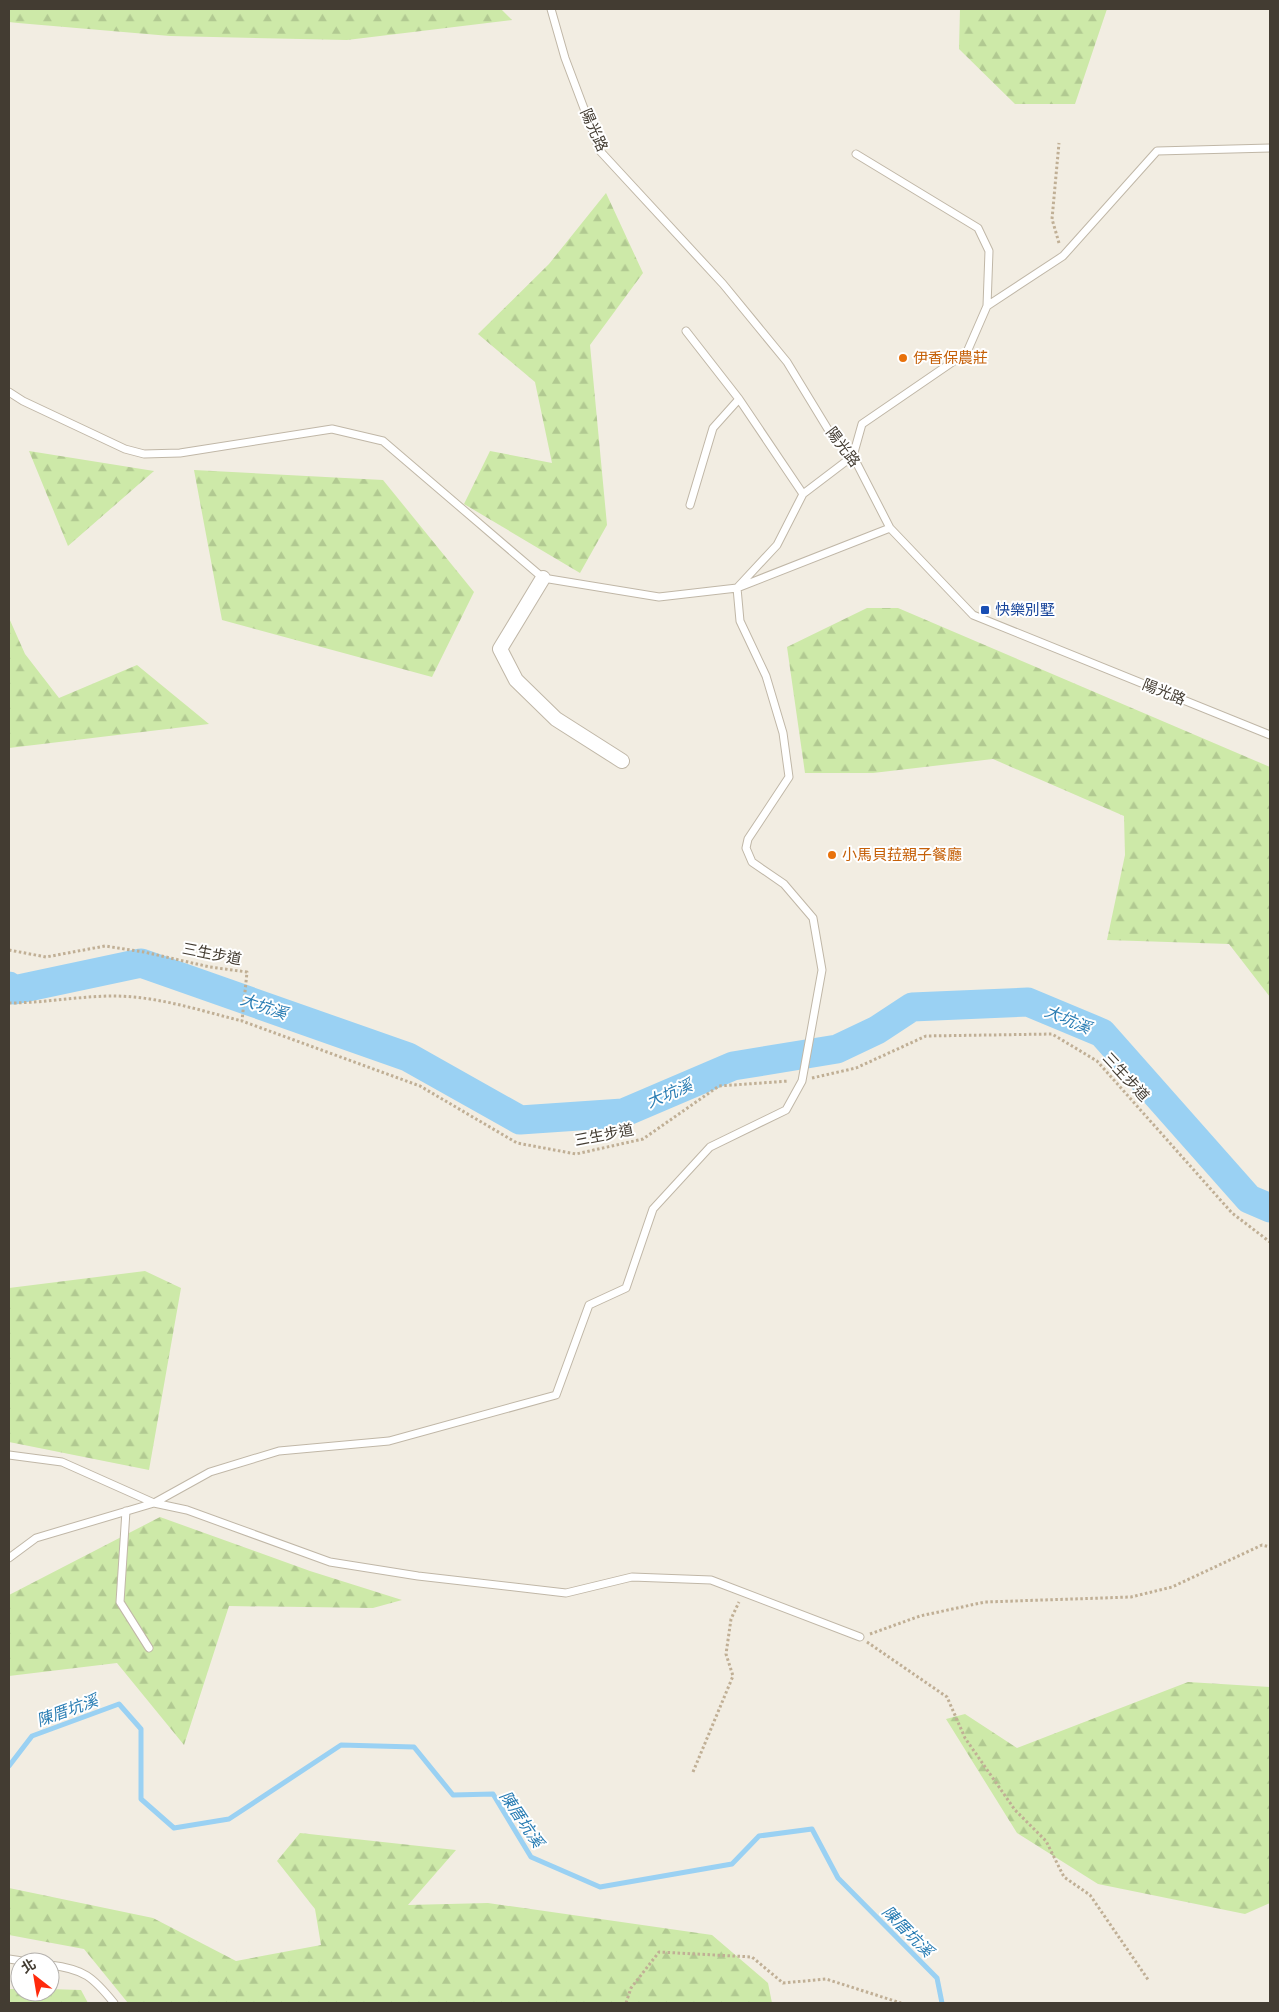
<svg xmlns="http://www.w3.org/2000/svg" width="1279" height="2012" viewBox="0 0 1279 2012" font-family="'Noto Sans','Noto Sans TC',sans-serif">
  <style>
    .forest { fill: url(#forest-firs) }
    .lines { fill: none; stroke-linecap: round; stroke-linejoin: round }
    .stream { stroke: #9ad1f3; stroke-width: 5 }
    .river { stroke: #9ad1f3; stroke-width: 29 }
    .service-casing { stroke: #c0b7a7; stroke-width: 9 }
    .minor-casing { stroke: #c0b7a7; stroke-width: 16 }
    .path { stroke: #c0af95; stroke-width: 3; stroke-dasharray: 2.5 2.5; stroke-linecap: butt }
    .service { stroke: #fff; stroke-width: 7 }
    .minor { stroke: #fff; stroke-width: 14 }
    .food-dot { fill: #e8710a; stroke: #fff; stroke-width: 2 }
    .transit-dot { fill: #1a4fb4; stroke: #fff; stroke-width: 2 }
    .labels { text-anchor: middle; stroke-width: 4; stroke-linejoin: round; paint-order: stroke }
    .street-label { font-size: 15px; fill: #433c32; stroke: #fff }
    .food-label { font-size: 15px; fill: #c56008; stroke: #fff; text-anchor: start }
    .transit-label { font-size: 15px; fill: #164399; stroke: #fff; text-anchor: start }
    .water-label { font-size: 16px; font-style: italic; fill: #287cb3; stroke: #fff }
  </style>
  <defs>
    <pattern id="forest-firs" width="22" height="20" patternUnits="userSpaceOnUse" patternTransform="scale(1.25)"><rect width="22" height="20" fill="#cde9a8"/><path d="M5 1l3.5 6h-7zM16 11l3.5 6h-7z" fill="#b1c991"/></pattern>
  </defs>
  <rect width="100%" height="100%" fill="#f2ede2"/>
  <path class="forest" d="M 9,9 L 501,9 L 512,20 L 347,40 L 170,36 L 18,23 L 9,22 Z
    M 960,9 L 1107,9 L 1075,104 L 1015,104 L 959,49 Z
    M 606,193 L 643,273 L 590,345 L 607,525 L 580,573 L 464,504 L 490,451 L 552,463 L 535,382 L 478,334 L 549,264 Z
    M 29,451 L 154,471 L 68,546 Z
    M 194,470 L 383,480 L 474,592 L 432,677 L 222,620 Z
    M 867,608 L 898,608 L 1270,767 L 1270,997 L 1229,944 L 1107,940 L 1125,855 L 1124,816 L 993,759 L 873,773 L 805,773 L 787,647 Z
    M 9,618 L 25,654 L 59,698 L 137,665 L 209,724 L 9,748 Z
    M 145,1271 L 181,1288 L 149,1470 L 9,1442 L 9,1288 Z
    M 160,1517 L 310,1571 L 402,1600 L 373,1608 L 229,1606 L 184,1745 L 117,1663 L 9,1676 L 9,1595 Z
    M 1188,1682 L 1270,1687 L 1270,1903 L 1245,1914 L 1098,1884 L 1017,1833 L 946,1719 L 965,1714 L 1017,1748 Z
    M 300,1833 L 456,1850 L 408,1905 L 488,1903 L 712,1935 L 768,1983 L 772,2003 L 128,2003 L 84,1949 L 9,1935 L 9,1888 L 153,1918 L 236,1961 L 321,1945 L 315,1909 L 277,1861 Z
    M 9,1989 L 20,1989 L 20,1992 L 50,1992 L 50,1989 L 81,1990 L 88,2003 L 9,2003 Z"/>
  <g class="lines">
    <path class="stream" d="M 9,1766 L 32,1736 L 119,1704 L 141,1729 L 141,1799 L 174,1828 L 229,1819 L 341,1745 L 414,1747 L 453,1795 L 493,1794 L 531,1857 L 600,1887 L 732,1864 L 759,1836 L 812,1829 L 838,1878 L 937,1978 L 942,2003"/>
    <path class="river" d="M 9,986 L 14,990 L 141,963 L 408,1057 L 520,1120 L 623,1113 L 733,1066 L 837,1049 L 877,1030 L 912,1007 L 1028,1002 L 1102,1033 L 1249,1199 L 1270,1208"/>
    <defs>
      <path id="service" d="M 551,9 L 565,58 L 600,151 L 723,284 L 787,362 L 829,431 L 853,456 L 890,528 L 973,615 L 1270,735
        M 856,154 L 978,228 L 989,251 L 987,306
        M 686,331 L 739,399 L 803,494
        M 9,392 L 23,401 L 125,449 L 144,454 L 180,453 L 332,429 L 383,441 L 543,578 L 659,597 L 737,588 L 890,528
        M 690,505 L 713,428 L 739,399
        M 9,1455 L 62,1462 L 154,1503 L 187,1510 L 330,1562 L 418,1576 L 566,1593 L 632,1577 L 711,1580 L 860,1637
        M 126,1511 L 120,1602 L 149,1648
        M 9,1558 L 36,1538 L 154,1503 L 210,1472 L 279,1451 L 389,1441 L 556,1395 L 589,1305 L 626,1288 L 653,1209 L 710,1147 L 786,1110 L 802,1081 L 822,970 L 813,918 L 784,884 L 752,862 L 746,848 L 748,839 L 789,777 L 783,733 L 766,676 L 740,621 L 737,588 L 777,545 L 803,494 L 853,456 L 862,424 L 967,352 L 987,306 L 1063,256 L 1157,151 L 1270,148
        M 9,1959 L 29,1962
        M 50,1965 C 84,1969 93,1977 114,2003"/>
      <path id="minor" d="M 543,578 L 500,649 L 516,680 L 556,719 L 622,761"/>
    </defs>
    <use href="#service" class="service-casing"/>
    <use href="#minor" class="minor-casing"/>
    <path class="path" d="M 1059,243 L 1052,219 L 1059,143
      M 9,950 L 46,957 L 105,946 L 144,952 L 210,967 L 247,972 L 242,1021 L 420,1086 L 517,1143 L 576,1154 L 643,1139 L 719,1086 L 789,1081
      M 9,1003 C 42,1003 74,997 108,996 C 154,995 198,1010 242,1021
      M 812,1078 L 856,1068 L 926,1036 L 1052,1034 L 1097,1061 L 1232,1213 L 1270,1242
      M 870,1634 L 920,1616 L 985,1602 L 1131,1597 L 1172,1587 L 1262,1545 L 1270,1547
      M 867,1642 L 947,1697 L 965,1738 L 1015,1810 L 1046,1841 L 1064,1877 L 1090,1895 L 1149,1981
      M 693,1772 L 733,1676 L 726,1654 L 731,1619 L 739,1602
      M 626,2003 L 631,1988 L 659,1952 L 752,1957 L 783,1983 L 826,1979 L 901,2003"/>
    <use href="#service" class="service"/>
    <use href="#minor" class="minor"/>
  </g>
  <g class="food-dot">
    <circle cx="903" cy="358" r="5"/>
    <circle cx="832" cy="855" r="5"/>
  </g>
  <rect class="transit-dot" x="980" y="605" width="10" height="10" rx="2.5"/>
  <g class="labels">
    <g class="street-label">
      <text transform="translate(594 130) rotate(66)" y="5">陽光路</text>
      <text transform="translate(843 447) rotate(53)" y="5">陽光路</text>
      <text transform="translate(1164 692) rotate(22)" y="5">陽光路</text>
      <text transform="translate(212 954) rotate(11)" y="5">三生步道</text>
      <text transform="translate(1126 1077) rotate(47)" y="5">三生步道</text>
      <text transform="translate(604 1135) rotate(-11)" y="5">三生步道</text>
    </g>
    <g class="food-label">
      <text x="913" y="363">伊香保農莊</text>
      <text x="842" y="860">小馬貝菈親子餐廳</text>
    </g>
    <g class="transit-label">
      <text x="995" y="615">快樂別墅</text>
    </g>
    <g class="water-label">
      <text transform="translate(264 1006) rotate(19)" y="6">大坑溪</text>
      <text transform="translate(1068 1019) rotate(23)" y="6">大坑溪</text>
      <text transform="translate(669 1093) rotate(-23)" y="6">大坑溪</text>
      <text transform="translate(67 1710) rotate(-20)" y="6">陳厝坑溪</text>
      <text transform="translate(522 1819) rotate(56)" y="6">陳厝坑溪</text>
      <text transform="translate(908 1931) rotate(45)" y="6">陳厝坑溪</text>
    </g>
  </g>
  <rect width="1279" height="2012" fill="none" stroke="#433c32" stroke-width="20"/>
  <g transform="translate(35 1977) rotate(329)"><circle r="24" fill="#ffffff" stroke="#b4b1ad"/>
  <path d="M0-4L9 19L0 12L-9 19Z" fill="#ff2a0c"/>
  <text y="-8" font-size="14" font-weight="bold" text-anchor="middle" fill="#433c32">北</text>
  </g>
</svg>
